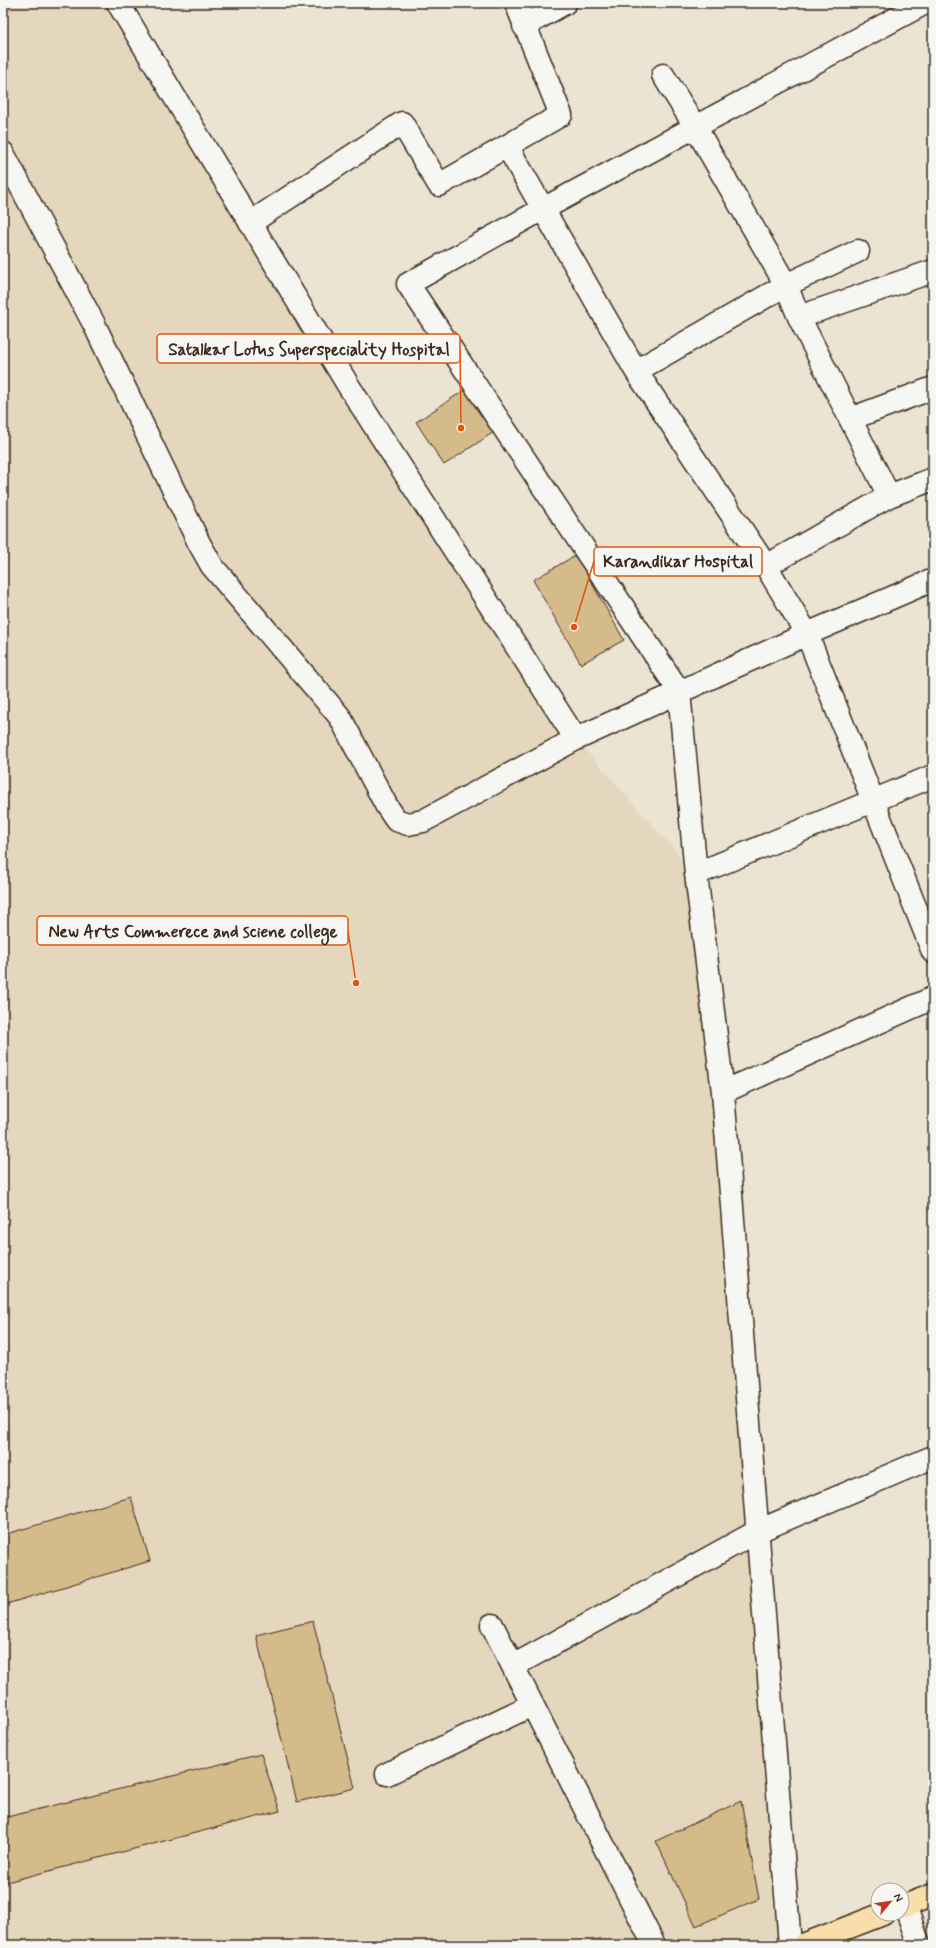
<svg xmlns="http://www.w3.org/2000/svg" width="936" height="1948" viewBox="0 0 936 1948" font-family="Mynerve,sans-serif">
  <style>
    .built { fill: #e5d7bd }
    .building { fill: #d5ba8a; stroke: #3b2a1e }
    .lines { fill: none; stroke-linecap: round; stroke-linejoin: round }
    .minor-casing { stroke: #3b2a1e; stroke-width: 25 }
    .major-casing { stroke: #3b2a1e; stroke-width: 25 }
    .minor { stroke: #f6f6f2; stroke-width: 22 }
    .major { stroke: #f9deab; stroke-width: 22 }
    .leader { fill: none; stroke: #df570d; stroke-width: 1.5 }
    .callout-dot { fill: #df570d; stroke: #f6f6f2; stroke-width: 1.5 }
    .callout { fill: #f6f6f2; stroke: #df570d; stroke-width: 1.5 }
    .callout-label { font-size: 17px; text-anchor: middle; font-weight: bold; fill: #3b2a1e }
  </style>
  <rect width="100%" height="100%" fill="#ece4d3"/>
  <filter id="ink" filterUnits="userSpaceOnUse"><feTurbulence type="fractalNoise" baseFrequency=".025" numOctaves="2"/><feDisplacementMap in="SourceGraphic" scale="8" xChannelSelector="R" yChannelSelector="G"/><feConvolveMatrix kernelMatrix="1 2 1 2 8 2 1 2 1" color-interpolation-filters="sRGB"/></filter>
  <g filter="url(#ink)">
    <path class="built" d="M 3,3 L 121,3 L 576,739 L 696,874 L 790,1945 L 3,1945 Z"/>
    <path class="building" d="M 466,389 L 494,432 L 444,465 L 416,422 Z
      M 576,555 L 624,640 L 581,664 L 533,580 Z
      M 131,1497 L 150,1561 L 3,1605 L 3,1535 Z
      M 313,1621 L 355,1788 L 297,1802 L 256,1635 Z
      M 261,1754 L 280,1811 L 3,1883 L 3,1818 Z
      M 741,1801 L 759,1899 L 696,1926 L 656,1841 Z"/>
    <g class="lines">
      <defs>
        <path id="minor" d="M 118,3 L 348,385 L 576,739 L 807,634 L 933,580
          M 524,26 L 565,3
          M 663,75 L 693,123 L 786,285 L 799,317
          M 507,146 L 636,371 L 766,566 L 807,634 L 933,952
          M 3,153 L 94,324 L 199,543 L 212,566 L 340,717 L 386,805 L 396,820 L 408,824 L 423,821 L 576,739
          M 250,223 L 402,123 L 439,185 L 561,115 L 516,3
          M 636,371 L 786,285 L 858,251
          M 850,419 L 933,388
          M 889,496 L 799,317 L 933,271
          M 766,566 L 889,496 L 933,479
          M 696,874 L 933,776
          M 723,1092 L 933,998
          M 492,1625 L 654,1945
          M 513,1666 L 758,1531 L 933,1457
          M 387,1774 L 532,1705
          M 905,1905 L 919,1945
          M 790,1945 L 723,1092 L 696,874 L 679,691 L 408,284 L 543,209 L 925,3"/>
        <path id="major" d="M 902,1907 L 933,1895
          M 803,1945 L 883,1914"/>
      </defs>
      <use href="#minor" class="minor-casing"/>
      <use href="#major" class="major-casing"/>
      <use href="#minor" class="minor"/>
      <use href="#major" class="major"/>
    </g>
  </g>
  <path class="leader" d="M461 428L460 349M574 627L594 561M356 983L348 931"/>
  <g class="callout-dot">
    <circle cx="461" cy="428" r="4"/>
    <circle cx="574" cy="627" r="4"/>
    <circle cx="356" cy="983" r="4"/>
  </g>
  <g class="callout">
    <rect x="157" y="334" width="303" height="29" rx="4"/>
    <rect x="594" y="547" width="168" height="29" rx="4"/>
    <rect x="37" y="916" width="311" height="29" rx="4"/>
  </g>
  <g class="callout-label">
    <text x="309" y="355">Satalkar Lotus Superspeciality Hospital</text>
    <text x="678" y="567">Karandikar Hospital</text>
    <text x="193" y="937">New Arts Commerece and sciene college</text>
  </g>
  <rect width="936" height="1948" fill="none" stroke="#f6f6f2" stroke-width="16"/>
  <rect x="8" y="8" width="920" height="1932" fill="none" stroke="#3b2a1e" stroke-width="1.5" filter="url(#ink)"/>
  <g transform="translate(890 1902) rotate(61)"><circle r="19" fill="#f6f6f2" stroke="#aba49d"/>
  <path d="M0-3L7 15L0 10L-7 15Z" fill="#c8321e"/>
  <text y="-6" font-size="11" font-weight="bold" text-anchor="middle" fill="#3b2a1e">N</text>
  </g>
</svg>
